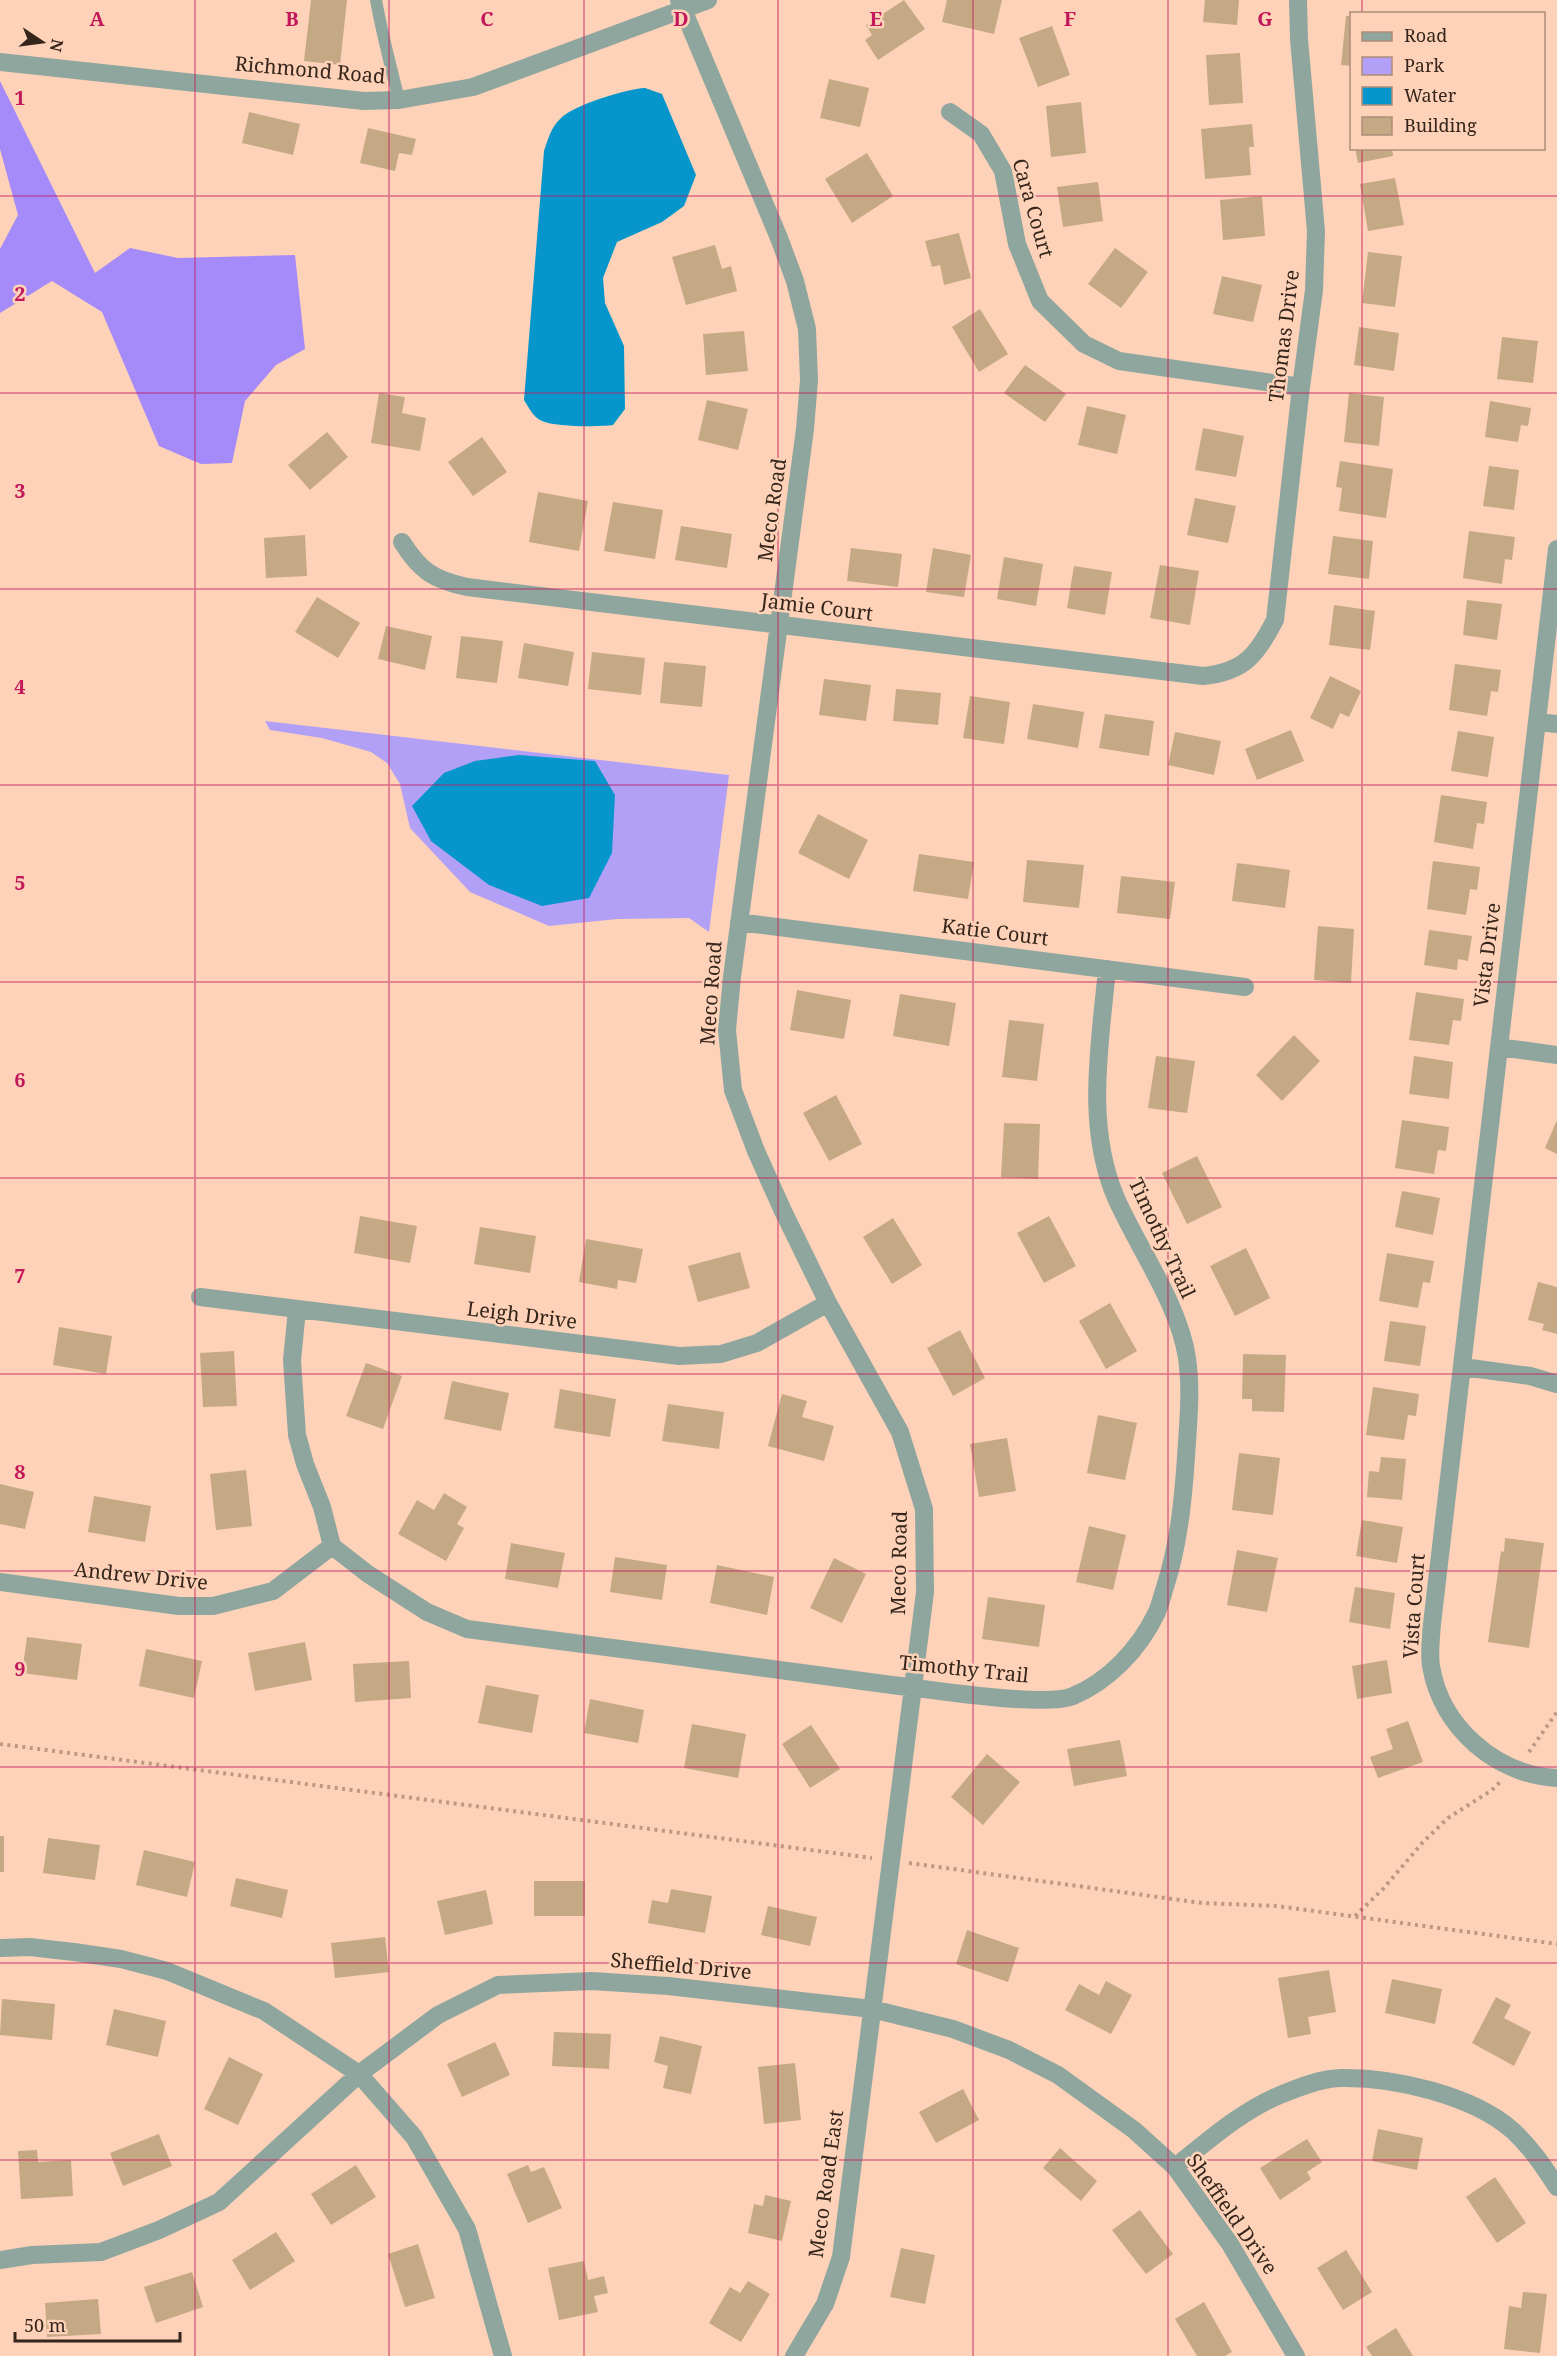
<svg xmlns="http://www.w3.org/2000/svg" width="1557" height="2356" viewBox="0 0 1557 2356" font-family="'Noto Serif',serif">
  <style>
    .green { fill: #b2a0f6 }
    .forest { fill: #a58afa }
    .water { fill: #0696cb }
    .building { fill: #c5a884 }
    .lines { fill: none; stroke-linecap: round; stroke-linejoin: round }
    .path { stroke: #bc9984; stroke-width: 4; stroke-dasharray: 3 4.5; stroke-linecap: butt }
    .service { stroke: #8fa69e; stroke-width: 12 }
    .minor { stroke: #8fa69e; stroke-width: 18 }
    .tertiary { stroke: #8fa69e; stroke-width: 18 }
    .grid { fill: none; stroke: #c2185b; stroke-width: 1.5; stroke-opacity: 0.55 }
    .labels { text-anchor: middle; stroke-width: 5; stroke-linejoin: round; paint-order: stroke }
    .street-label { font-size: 20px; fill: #35251b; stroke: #fed2b8 }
    .grid-label { font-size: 20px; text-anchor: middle; font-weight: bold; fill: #c2185b; stroke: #fed2b8; stroke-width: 5; stroke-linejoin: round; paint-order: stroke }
  </style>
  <rect width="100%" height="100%" fill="#fed2b8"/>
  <path class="green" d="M 265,721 L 729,775 L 709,932 L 689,918 L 617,919 L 549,926 L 470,892 L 410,828 L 400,784 L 387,763 L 371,752 L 322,738 L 270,730 Z"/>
  <path class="forest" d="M 0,81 L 95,273 L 130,248 L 178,258 L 295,255 L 305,349 L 276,365 L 245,401 L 232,463 L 201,464 L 159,446 L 102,312 L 52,281 L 0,313 L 0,249 L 18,215 L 0,149 Z"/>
  <path class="water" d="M 645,88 L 662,94 L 696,175 L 684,206 L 662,222 L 617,242 L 603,278 L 605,303 L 624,346 L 625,409 L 613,425 C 598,427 555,427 542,421 C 533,417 529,408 524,400 L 544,151 C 548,139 551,127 561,118 C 574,105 626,89 645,88 Z
    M 519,755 L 595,761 L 615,795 L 612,853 L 589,898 L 542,906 L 489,885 L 431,841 L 412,806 L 444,773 L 475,761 Z"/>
  <path class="building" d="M 311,0 L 347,0 L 340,65 L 304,61 Z
    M 904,0 L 925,29 L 878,60 L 865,40 L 872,35 L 866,25 Z
    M 947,0 L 1002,0 L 994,34 L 942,22 Z
    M 1205,0 L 1239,0 L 1237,25 L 1203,22 Z
    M 1346,16 L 1352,16 L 1352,66 L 1341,65 Z
    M 1052,26 L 1070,75 L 1038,87 L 1019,38 Z
    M 1240,53 L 1243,103 L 1209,105 L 1206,55 Z
    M 829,79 L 869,88 L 860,127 L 820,118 Z
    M 1081,102 L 1086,153 L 1051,157 L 1046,106 Z
    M 249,112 L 300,124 L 293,155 L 242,143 Z
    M 1252,124 L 1254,147 L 1249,147 L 1251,175 L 1205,179 L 1201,129 Z
    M 368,128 L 416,139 L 412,155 L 399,153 L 395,171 L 360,163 Z
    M 1355,148 L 1392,148 L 1393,156 L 1358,163 Z
    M 867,153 L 893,196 L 852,223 L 825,179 Z
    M 1395,178 L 1404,225 L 1368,231 L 1360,184 Z
    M 1098,182 L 1103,221 L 1063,227 L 1057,187 Z
    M 1262,196 L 1265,236 L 1223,240 L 1220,200 Z
    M 959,233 L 971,278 L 944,285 L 940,265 L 932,267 L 925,241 Z
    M 715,245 L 722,269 L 731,266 L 737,291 L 686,305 L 672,257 Z
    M 1115,248 L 1148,272 L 1121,308 L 1088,284 Z
    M 1368,252 L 1402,256 L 1395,307 L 1362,303 Z
    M 1222,276 L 1262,285 L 1253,322 L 1213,314 Z
    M 980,309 L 1008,354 L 979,372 L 952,327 Z
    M 1359,327 L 1399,333 L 1394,371 L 1354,365 Z
    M 744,331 L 748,371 L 706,375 L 703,334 Z
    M 1502,337 L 1538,341 L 1533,383 L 1497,379 Z
    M 1025,365 L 1066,394 L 1045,422 L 1004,393 Z
    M 379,393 L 405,397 L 402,413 L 426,418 L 420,451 L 371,443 Z
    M 1349,393 L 1384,397 L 1379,446 L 1344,442 Z
    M 707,400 L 748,409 L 738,450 L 698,440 Z
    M 1490,401 L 1531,408 L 1528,426 L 1521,425 L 1518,442 L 1485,437 Z
    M 1087,406 L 1126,415 L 1117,454 L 1078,445 Z
    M 1203,428 L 1244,436 L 1236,477 L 1195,470 Z
    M 327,432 L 348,457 L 310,490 L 288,465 Z
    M 482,437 L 507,472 L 473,496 L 448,462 Z
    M 1340,461 L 1393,469 L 1386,518 L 1339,511 L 1342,488 L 1336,487 Z
    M 1489,466 L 1519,470 L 1514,510 L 1483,506 Z
    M 538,492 L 588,501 L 579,551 L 529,542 Z
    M 1195,498 L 1236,506 L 1228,543 L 1187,535 Z
    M 613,502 L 663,510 L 655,559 L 604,551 Z
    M 681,526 L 732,534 L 727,568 L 675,560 Z
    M 1469,531 L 1515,537 L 1512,560 L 1505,559 L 1502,584 L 1463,578 Z
    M 305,535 L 307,576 L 266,578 L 264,538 Z
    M 1333,536 L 1373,541 L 1369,579 L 1328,574 Z
    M 851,548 L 902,554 L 898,587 L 847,581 Z
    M 933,548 L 971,555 L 964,597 L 926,592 Z
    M 1004,557 L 1043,564 L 1036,606 L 997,599 Z
    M 1160,565 L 1199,571 L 1190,625 L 1150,618 Z
    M 1074,566 L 1112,572 L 1105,615 L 1067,608 Z
    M 317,597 L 360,623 L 338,658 L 295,632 Z
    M 1467,600 L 1502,604 L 1497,640 L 1463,635 Z
    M 1334,605 L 1375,611 L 1370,650 L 1329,645 Z
    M 386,626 L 432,636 L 425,670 L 378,659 Z
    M 461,636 L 503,641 L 497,683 L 456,678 Z
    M 524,643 L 574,652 L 568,686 L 518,678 Z
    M 592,652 L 645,658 L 641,695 L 588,689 Z
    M 664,662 L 706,666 L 702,707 L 660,703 Z
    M 1455,664 L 1501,670 L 1498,692 L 1491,691 L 1487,716 L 1449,710 Z
    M 1330,676 L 1361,691 L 1349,717 L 1340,713 L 1333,729 L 1310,718 Z
    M 824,679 L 871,685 L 866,721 L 819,715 Z
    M 896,689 L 941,693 L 938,725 L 893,721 Z
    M 970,696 L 1010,702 L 1004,744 L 963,738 Z
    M 1033,704 L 1084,712 L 1078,748 L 1027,739 Z
    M 1105,714 L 1154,721 L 1149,756 L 1099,748 Z
    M 1291,730 L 1304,761 L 1257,780 L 1245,749 Z
    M 1458,731 L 1494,737 L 1488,777 L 1451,771 Z
    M 1175,732 L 1221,741 L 1214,775 L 1168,765 Z
    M 1441,795 L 1487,802 L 1484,824 L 1477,823 L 1473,849 L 1434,842 Z
    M 818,814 L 868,840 L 849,879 L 798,853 Z
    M 919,854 L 974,862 L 968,899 L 913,891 Z
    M 1027,860 L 1084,865 L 1079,908 L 1023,902 Z
    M 1433,861 L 1480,867 L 1477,890 L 1470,889 L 1466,915 L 1427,909 Z
    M 1237,863 L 1290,870 L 1285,908 L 1232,901 Z
    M 1121,876 L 1175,882 L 1170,919 L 1117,913 Z
    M 1318,926 L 1354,929 L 1351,983 L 1314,980 Z
    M 1429,930 L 1472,936 L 1468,961 L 1458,959 L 1457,970 L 1424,965 Z
    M 797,990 L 851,1000 L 844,1039 L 790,1030 Z
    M 1416,992 L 1464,999 L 1461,1021 L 1453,1020 L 1449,1045 L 1409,1040 Z
    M 900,994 L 956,1003 L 949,1046 L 893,1036 Z
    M 1009,1020 L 1044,1024 L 1037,1081 L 1002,1077 Z
    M 1294,1035 L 1320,1061 L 1282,1101 L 1256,1075 Z
    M 1156,1056 L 1195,1061 L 1187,1113 L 1148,1108 Z
    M 1414,1056 L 1453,1062 L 1449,1099 L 1409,1094 Z
    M 836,1095 L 862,1144 L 829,1161 L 803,1113 Z
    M 1402,1120 L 1449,1127 L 1446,1151 L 1438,1150 L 1434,1174 L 1395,1168 Z
    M 1557,1120 L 1557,1154 L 1545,1148 Z
    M 1004,1123 L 1040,1124 L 1038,1179 L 1001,1177 Z
    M 1197,1156 L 1222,1207 L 1187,1224 L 1162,1173 Z
    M 1402,1191 L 1440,1198 L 1433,1235 L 1395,1227 Z
    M 360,1216 L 417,1226 L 410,1263 L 354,1253 Z
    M 1049,1216 L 1076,1266 L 1044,1283 L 1017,1233 Z
    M 893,1218 L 922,1265 L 892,1284 L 863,1237 Z
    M 480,1227 L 536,1236 L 530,1273 L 474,1264 Z
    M 586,1239 L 643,1249 L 636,1283 L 618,1280 L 617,1289 L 579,1282 Z
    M 1246,1248 L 1270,1298 L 1235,1316 L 1210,1266 Z
    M 740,1252 L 750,1288 L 698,1302 L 688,1266 Z
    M 1387,1253 L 1434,1261 L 1430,1283 L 1423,1282 L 1418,1308 L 1379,1301 Z
    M 1538,1282 L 1557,1287 L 1557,1334 L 1542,1330 L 1544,1324 L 1528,1320 Z
    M 1110,1303 L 1137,1351 L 1106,1369 L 1079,1321 Z
    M 1390,1321 L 1426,1326 L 1420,1366 L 1384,1361 Z
    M 59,1327 L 112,1336 L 106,1374 L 53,1365 Z
    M 960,1330 L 985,1378 L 953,1396 L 927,1348 Z
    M 234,1351 L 237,1406 L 203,1407 L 200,1353 Z
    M 1243,1354 L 1286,1355 L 1284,1412 L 1252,1411 L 1252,1399 L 1242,1399 Z
    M 366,1363 L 402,1376 L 383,1429 L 346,1416 Z
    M 452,1381 L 509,1393 L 501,1431 L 444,1419 Z
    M 1373,1387 L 1419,1394 L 1416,1416 L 1408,1415 L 1404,1440 L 1366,1435 Z
    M 560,1389 L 616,1399 L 610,1437 L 554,1428 Z
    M 782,1394 L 807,1401 L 802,1417 L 834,1426 L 824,1461 L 768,1446 Z
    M 668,1404 L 724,1412 L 719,1449 L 662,1441 Z
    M 1098,1415 L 1137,1423 L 1125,1480 L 1087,1473 Z
    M 1007,1438 L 1016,1491 L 979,1497 L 970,1444 Z
    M 1239,1453 L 1280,1458 L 1273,1515 L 1232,1510 Z
    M 1381,1457 L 1406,1459 L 1402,1500 L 1367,1497 L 1369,1471 L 1379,1472 Z
    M 246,1470 L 252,1526 L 216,1530 L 210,1474 Z
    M 0,1484 L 34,1492 L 25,1529 L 0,1524 Z
    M 444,1493 L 467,1507 L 457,1524 L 464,1528 L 446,1561 L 398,1534 L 417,1500 L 434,1510 Z
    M 94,1496 L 151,1506 L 145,1542 L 88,1532 Z
    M 1362,1520 L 1403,1527 L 1397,1563 L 1356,1556 Z
    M 1089,1526 L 1126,1535 L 1113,1590 L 1076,1582 Z
    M 1505,1538 L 1544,1543 L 1529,1648 L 1488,1642 L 1501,1551 L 1504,1552 Z
    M 511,1543 L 565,1553 L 558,1588 L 505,1579 Z
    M 1237,1550 L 1278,1558 L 1267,1612 L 1227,1605 Z
    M 615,1557 L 667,1565 L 662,1600 L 610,1592 Z
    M 834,1558 L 866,1574 L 842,1623 L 810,1608 Z
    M 717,1565 L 774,1577 L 767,1615 L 710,1603 Z
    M 1355,1587 L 1395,1593 L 1390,1629 L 1349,1622 Z
    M 988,1597 L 1045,1605 L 1039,1647 L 982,1639 Z
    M 27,1637 L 82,1644 L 77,1680 L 22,1673 Z
    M 305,1642 L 312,1680 L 255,1691 L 248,1653 Z
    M 146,1649 L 202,1661 L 194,1698 L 139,1686 Z
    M 1387,1660 L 1392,1693 L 1357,1699 L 1352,1666 Z
    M 409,1661 L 411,1698 L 355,1702 L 353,1664 Z
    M 486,1685 L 539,1695 L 532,1733 L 478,1723 Z
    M 590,1699 L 644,1710 L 638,1743 L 584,1733 Z
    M 1408,1721 L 1423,1762 L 1378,1778 L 1370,1757 L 1393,1749 L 1386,1729 Z
    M 692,1724 L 746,1734 L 738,1778 L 684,1768 Z
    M 811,1725 L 840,1769 L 810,1788 L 782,1744 Z
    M 1120,1740 L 1127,1776 L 1074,1786 L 1067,1749 Z
    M 987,1754 L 1020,1782 L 983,1825 L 951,1797 Z
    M 0,1836 L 4,1836 L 4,1872 L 0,1872 Z
    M 48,1838 L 100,1845 L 95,1880 L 43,1873 Z
    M 144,1850 L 195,1862 L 187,1897 L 136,1885 Z
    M 236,1878 L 288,1890 L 282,1918 L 230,1906 Z
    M 534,1881 L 585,1881 L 585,1916 L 534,1916 Z
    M 671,1889 L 712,1896 L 705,1933 L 648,1923 L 652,1900 L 668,1903 Z
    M 486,1890 L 493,1924 L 445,1935 L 437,1901 Z
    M 768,1906 L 817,1917 L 810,1946 L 761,1935 Z
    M 967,1930 L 1019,1948 L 1008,1982 L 956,1964 Z
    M 385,1937 L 389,1972 L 335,1978 L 331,1943 Z
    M 1329,1970 L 1336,2012 L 1308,2017 L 1311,2034 L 1288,2038 L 1278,1978 Z
    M 1392,1979 L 1442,1989 L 1435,2024 L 1385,2013 Z
    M 1106,1981 L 1132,1995 L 1111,2034 L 1065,2010 L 1079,1984 L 1099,1995 Z
    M 1496,1997 L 1511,2005 L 1504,2018 L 1531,2032 L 1514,2066 L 1472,2043 Z
    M 2,1999 L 55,2004 L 52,2040 L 0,2035 Z
    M 114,2009 L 166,2021 L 158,2057 L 106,2045 Z
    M 554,2032 L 611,2034 L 609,2069 L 552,2066 Z
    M 660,2036 L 702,2046 L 691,2094 L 663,2088 L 668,2066 L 654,2062 Z
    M 495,2042 L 510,2075 L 462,2097 L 447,2064 Z
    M 229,2057 L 263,2074 L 238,2125 L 204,2109 Z
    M 795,2063 L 801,2120 L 764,2124 L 758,2067 Z
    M 963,2089 L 979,2120 L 936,2143 L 919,2112 Z
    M 1378,2129 L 1423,2138 L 1417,2170 L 1372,2161 Z
    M 159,2134 L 172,2166 L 123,2186 L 110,2153 Z
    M 1307,2139 L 1322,2162 L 1307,2172 L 1311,2179 L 1280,2200 L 1260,2168 Z
    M 1060,2148 L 1097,2181 L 1081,2201 L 1043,2168 Z
    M 37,2150 L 38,2162 L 71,2160 L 73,2196 L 21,2199 L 18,2151 Z
    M 356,2165 L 376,2197 L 331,2225 L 311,2194 Z
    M 528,2165 L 531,2172 L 544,2167 L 562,2208 L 528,2223 L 507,2174 Z
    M 1495,2177 L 1526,2223 L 1497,2243 L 1466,2197 Z
    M 765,2195 L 791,2201 L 782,2241 L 748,2233 L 754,2204 L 763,2206 Z
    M 1140,2210 L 1173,2254 L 1146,2274 L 1112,2230 Z
    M 276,2232 L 295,2261 L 250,2290 L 232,2260 Z
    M 418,2244 L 435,2298 L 405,2307 L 388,2254 Z
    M 901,2248 L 935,2255 L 925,2304 L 890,2297 Z
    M 1346,2250 L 1372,2292 L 1343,2310 L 1317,2268 Z
    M 584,2261 L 588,2280 L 604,2276 L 608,2293 L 594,2296 L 598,2312 L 559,2320 L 548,2268 Z
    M 192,2272 L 203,2307 L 156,2323 L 144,2287 Z
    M 748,2281 L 770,2294 L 741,2342 L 709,2323 L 730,2287 L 740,2293 Z
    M 1523,2292 L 1547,2294 L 1540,2353 L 1504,2349 L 1509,2306 L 1521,2308 Z
    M 98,2299 L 101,2334 L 47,2337 L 45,2303 Z
    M 1204,2302 L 1232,2352 L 1225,2356 L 1197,2356 L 1175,2319 Z
    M 1396,2328 L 1413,2356 L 1372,2356 L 1366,2347 Z"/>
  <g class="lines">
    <path class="path" d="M 0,1744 L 872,1858
      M 1529,1752 L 1557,1712
      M 909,1863 L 1202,1903 L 1277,1906 L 1557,1944
      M 1355,1916 L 1383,1889 L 1423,1842 L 1448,1818 L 1492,1790 L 1501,1781"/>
    <path class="service" d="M 376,0 C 382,34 391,67 399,100"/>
    <path class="minor" d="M 679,0 L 779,238 L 795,281 L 807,329 L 809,380 L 805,429 L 732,977 L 727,1030 L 733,1090 L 756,1151 L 783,1211 L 828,1303 L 900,1432 L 924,1509 L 925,1592 L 841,2257 L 825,2304 L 794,2356
      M 950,112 L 981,134 L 1003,171 L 1017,244 L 1040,301 L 1084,344 L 1119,361 L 1301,387
      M 402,542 C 420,571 434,580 467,587 L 1203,676 C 1244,672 1257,655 1275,620 L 1301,387 L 1314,290 L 1316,231 L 1299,39 L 1298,0
      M 1557,549 L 1432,1624 C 1431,1637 1429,1653 1431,1666 C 1441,1727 1496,1775 1557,1778
      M 1537,722 L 1557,724
      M 739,922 L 1245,987
      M 1499,1047 L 1557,1055
      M 200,1297 L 679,1356 L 721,1354 L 757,1343 L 828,1303
      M 297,1310 L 292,1360 L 297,1435 L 305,1464 L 322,1507 L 332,1546 L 368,1574 L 427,1612 L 467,1629 C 609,1647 750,1666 892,1685 C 927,1689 1045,1708 1073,1696 C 1109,1681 1139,1649 1156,1614 C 1160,1606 1162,1596 1165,1587 C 1180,1541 1184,1491 1187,1442 C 1189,1414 1191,1386 1187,1358 C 1179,1304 1138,1248 1116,1198 C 1085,1126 1100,1045 1107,969
      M 1463,1367 L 1530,1376 L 1557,1384
      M 0,1582 L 179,1606 L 213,1606 L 273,1591 L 332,1546
      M 0,1948 L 30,1947 L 74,1952 L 121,1959 L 167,1971 L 264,2011 L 359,2074 L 414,2137 L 467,2229 L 503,2356
      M 1175,2167 C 1208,2141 1241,2111 1280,2095 C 1297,2088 1322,2078 1341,2078 C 1393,2077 1472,2095 1512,2130 C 1530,2146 1544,2167 1557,2187
      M 0,2260 L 32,2255 L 101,2252 L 159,2230 L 219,2202 L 359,2074 L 438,2015 L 498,1985 L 592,1981 L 668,1986 L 872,2009 L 953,2029 L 1009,2050 L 1058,2075 L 1134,2130 L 1175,2167 L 1230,2244 L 1296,2356"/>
    <path class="tertiary" d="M 0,62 L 364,101 L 399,100 L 473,87 L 708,0"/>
  </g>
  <path class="grid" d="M 195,0 L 195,2356M 389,0 L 389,2356M 584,0 L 584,2356M 778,0 L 778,2356M 973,0 L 973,2356M 1168,0 L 1168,2356M 1362,0 L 1362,14M 1362,148 L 1362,2356M 0,196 L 1557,196M 0,393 L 1557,393M 0,589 L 1557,589M 0,785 L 1557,785M 0,982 L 1557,982M 0,1178 L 1557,1178M 0,1374 L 1557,1374M 0,1571 L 1557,1571M 0,1767 L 1557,1767M 0,1963 L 1557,1963M 0,2160 L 1557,2160"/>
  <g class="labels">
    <g class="street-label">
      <text transform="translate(310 70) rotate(5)" y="7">Richmond Road</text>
      <text transform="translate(1033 208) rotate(74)" y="7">Cara Court</text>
      <text transform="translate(1284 336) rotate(-83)" y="7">Thomas Drive</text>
      <text transform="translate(772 510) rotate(-82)" y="7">Meco Road</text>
      <text transform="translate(817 607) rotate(7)" y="7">Jamie Court</text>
      <text transform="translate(995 932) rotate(7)" y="7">Katie Court</text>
      <text transform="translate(1487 955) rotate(-83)" y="7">Vista Drive</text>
      <text transform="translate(711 993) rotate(-86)" y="7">Meco Road</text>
      <text transform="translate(1162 1238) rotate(65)" y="7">Timothy Trail</text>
      <text transform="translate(522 1315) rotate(7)" y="7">Leigh Drive</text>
      <text transform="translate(899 1563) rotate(-89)" y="7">Meco Road</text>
      <text transform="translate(141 1576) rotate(6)" y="7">Andrew Drive</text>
      <text transform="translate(1414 1606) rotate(-86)" y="7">Vista Court</text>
      <text transform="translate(964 1669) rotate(6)" y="7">Timothy Trail</text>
      <text transform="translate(681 1966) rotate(5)" y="7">Sheffield Drive</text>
      <text transform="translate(826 2184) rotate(-82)" y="7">Meco Road East</text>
      <text transform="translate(1232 2214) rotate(55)" y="7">Sheffield Drive</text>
    </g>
  </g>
  <g class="grid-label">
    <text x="97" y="26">A</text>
    <text x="292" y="26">B</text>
    <text x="487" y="26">C</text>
    <text x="681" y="26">D</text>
    <text x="876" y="26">E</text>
    <text x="1070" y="26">F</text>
    <text x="1265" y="26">G</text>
    <text x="20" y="105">1</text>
    <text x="20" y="301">2</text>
    <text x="20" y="498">3</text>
    <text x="20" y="694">4</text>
    <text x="20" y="890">5</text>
    <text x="20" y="1087">6</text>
    <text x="20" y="1283">7</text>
    <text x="20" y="1479">8</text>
    <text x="20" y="1676">9</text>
  </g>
  <rect x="1350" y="12" width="195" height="138" fill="#fed2b8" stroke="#ae8d79" stroke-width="1.5"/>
  <rect x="1362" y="32" width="30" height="9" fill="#8fa69e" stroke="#ae8d79" stroke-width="1.5"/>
  <text x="1404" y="42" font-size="18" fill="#35251b">Road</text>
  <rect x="1362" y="57" width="30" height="18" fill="#b2a0f6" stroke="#ae8d79" stroke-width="1.5"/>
  <text x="1404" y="72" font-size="18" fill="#35251b">Park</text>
  <rect x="1362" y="87" width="30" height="18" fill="#0696cb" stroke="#ae8d79" stroke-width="1.5"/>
  <text x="1404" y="102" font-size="18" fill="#35251b">Water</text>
  <rect x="1362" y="117" width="30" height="18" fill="#c5a884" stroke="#ae8d79" stroke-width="1.5"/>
  <text x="1404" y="132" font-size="18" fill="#35251b">Building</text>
  <g transform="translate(42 42) rotate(103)" stroke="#fed2b8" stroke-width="4.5" paint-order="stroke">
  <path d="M0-4.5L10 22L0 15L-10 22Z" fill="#35251b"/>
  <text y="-9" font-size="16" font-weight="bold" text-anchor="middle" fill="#35251b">N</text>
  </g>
  <path d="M15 2332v9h165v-9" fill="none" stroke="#35251b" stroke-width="3"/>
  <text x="24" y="2332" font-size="18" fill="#35251b" stroke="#fed2b8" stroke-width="4.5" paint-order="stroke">50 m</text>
</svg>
